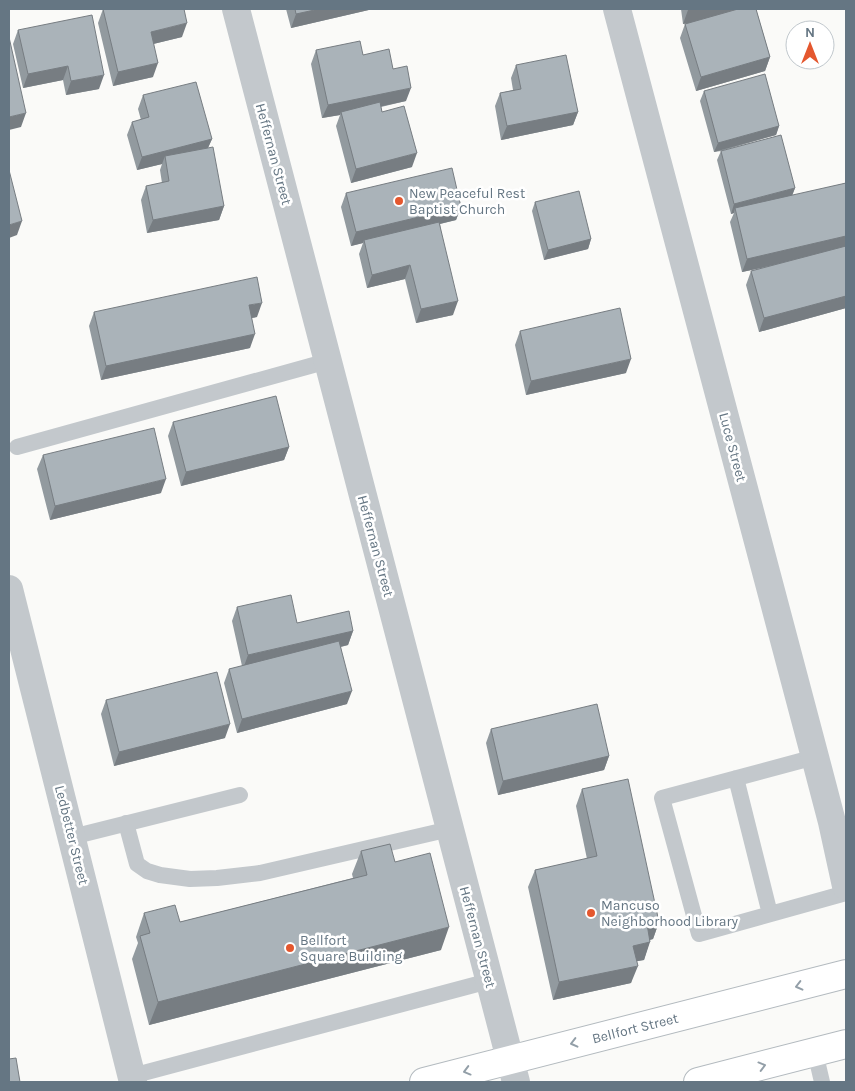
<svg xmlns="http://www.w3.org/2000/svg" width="855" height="1091" viewBox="0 0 855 1091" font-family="Karla,sans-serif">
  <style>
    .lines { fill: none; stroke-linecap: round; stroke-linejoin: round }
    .secondary-casing { stroke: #b3babf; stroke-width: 30 }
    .service { stroke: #c3c8cc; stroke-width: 16 }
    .minor { stroke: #c3c8cc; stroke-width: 28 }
    .secondary { stroke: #fff; stroke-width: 28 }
    .wall { fill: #929a9f }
    .shaded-wall { fill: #777d82 }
    .building { fill: #aab3b9; stroke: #777d82 }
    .oneway { stroke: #939fa8 }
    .poi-dot { fill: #e4572e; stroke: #fff; stroke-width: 2 }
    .labels { text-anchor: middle; stroke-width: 5; stroke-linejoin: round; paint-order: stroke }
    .street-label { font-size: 14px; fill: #657683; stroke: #fff }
    .poi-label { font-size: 14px; fill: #657683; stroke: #fff; text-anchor: start }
  </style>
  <rect width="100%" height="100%" fill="#fafaf8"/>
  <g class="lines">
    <defs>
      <path id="secondary" d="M 424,1082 L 846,974
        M 698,1082 L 846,1044"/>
    </defs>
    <use href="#secondary" class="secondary-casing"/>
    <path class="service" d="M 17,447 L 328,361
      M 815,757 L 662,798 L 699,934 L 846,893
      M 736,778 L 770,914
      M 126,823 L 137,864 L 147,871 L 160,875 L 190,879 L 217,878 L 260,873 L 450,829
      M 72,837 L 240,795
      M 815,1052 L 822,1082
      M 132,1076 L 489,981"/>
    <path class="minor" d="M 236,9 L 516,1082
      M 617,9 L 815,757 L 832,822 L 846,886
      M 9,589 L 133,1082"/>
    <use href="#secondary" class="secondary"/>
  </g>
  <path class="wall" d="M 103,9 L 182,37 L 153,44 L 153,77 L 113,86 L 98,23 Z
    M 286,9 L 373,9 L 291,28 Z
    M 681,9 L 756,9 L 770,57 L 765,71 L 696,91 L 680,38 L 685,24 L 687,23 L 683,24 Z
    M 18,30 L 99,89 L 66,95 L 63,80 L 23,88 L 13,44 Z
    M 316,50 L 363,55 L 393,69 L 406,101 L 381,107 L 382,112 L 412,167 L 351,183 L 336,126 L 340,115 L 322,118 L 311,64 Z
    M 516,65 L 578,112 L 573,125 L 501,140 L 495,106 L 500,93 L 513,90 L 511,78 Z
    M 704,91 L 779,126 L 776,135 L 721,151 L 795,188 L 792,196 L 846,183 L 846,308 L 759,332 L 746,285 L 751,271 L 767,267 L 742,272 L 730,222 L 734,213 L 731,214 L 717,160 L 721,151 L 714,152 L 700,101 Z
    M 143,95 L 212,139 L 208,148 L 224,206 L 219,220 L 147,233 L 141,200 L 146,186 L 162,183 L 160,170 L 162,164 L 137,170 L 127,135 L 132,122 L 141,120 L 138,109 Z
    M 346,193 L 461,207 L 456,220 L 440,224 L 453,315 L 416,323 L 405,279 L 367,288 L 359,254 L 363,243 L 351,246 L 341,207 Z
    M 535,202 L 591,239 L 588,249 L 544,260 L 532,211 Z
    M 94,312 L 257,317 L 252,318 L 250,348 L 101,380 L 89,326 Z
    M 520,331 L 626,373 L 526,395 L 515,345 Z
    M 173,422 L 289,447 L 284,460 L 181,486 L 168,436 Z
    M 43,455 L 161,493 L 50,520 L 37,469 Z
    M 237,607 L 297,623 L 353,631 L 348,645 L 341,647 L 347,704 L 237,733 L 224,683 L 229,669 L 242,666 L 232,621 Z
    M 106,700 L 225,738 L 114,766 L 101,714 Z
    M 491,729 L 609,756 L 604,770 L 498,795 L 486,743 Z
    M 582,789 L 659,922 L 653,939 L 650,940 L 644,960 L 636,961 L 631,983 L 553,1000 L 528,887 L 535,870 L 587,859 L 576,806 Z
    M 361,851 L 395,862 L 441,950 L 149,1025 L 132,959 L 138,943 L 136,937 L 144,913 L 180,922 L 353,878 L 352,874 Z"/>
  <path class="shaded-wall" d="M 319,9 L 373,9 L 291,28 L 296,14 Z
    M 696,9 L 750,9 L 748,14 L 683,24 L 688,10 Z
    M 187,23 L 182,37 L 145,46 L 151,32 Z
    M 770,57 L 765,71 L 696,91 L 701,77 Z
    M 158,63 L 153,77 L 113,86 L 118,72 Z
    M 68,66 L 63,80 L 23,88 L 28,74 Z
    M 104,75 L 99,89 L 66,95 L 71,81 Z
    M 411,88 L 406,101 L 341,115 L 341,112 L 340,115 L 322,118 L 328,105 Z
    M 578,112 L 573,125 L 501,140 L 507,126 Z
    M 26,113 L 21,127 L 9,130 L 9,117 Z
    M 779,126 L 776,135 L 714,152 L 718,143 Z
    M 212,139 L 206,152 L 165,156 L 162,164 L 137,170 L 142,157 Z
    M 417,153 L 412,167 L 351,183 L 356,169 Z
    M 795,188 L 791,198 L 735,208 L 734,213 L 731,214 L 734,204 Z
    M 224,206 L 219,220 L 147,233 L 153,220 Z
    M 461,207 L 456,220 L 364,242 L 364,240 L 363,243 L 351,246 L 356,232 Z
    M 22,221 L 17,235 L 9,238 L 9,225 Z
    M 846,236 L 846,249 L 742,272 L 747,259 Z
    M 591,239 L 588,249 L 544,260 L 548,250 Z
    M 410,265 L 405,279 L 367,288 L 372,275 Z
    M 846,296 L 846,308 L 759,332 L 764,318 Z
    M 458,301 L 453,315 L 416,323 L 421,309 Z
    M 262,303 L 257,317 L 244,319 L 249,305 Z
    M 255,334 L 250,348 L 101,380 L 106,366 Z
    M 631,359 L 626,373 L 526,395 L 531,381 Z
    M 289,447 L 284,460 L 181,486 L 186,472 Z
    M 166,479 L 161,493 L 50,520 L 55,506 Z
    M 353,631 L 348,645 L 243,669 L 248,655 Z
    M 352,691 L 347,704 L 237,733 L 242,719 Z
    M 230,724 L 225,738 L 114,766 L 119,752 Z
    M 609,756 L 604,770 L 498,795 L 503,781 Z
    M 659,922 L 653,939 L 640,942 L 647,924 Z
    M 449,927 L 441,950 L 149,1025 L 158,1002 Z
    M 650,942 L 644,960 L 627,963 L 633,946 Z
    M 638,966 L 631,983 L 553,1000 L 559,982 Z"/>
  <path class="building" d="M 103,9 L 184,9 L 187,23 L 151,32 L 158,63 L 118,72 Z
    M 295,9 L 319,9 L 296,14 Z
    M 738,9 L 756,9 L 770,57 L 701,77 L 685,24 Z
    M 92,15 L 104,75 L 71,81 L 68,66 L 28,74 L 18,30 Z
    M 9,37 L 26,113 L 9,117 Z
    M 360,41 L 363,55 L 389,49 L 393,69 L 407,66 L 411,88 L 328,105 L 316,50 Z
    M 566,55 L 578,112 L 507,126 L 500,93 L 521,89 L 516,65 Z
    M 765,74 L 779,126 L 718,143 L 704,91 Z
    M 196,82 L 212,139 L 142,157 L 132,122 L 149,117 L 143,95 Z
    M 380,102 L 382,112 L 404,106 L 417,153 L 356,169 L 341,112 Z
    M 781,135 L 795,188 L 734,204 L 721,151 Z
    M 213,147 L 224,206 L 153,220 L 146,186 L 169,181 L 165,156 Z
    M 452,168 L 461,207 L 356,232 L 346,193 Z
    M 9,170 L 22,221 L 9,225 Z
    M 846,183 L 846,236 L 747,259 L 735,208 Z
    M 579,191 L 591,239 L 548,250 L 535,202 Z
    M 439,222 L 458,301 L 421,309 L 410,265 L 372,275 L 364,240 Z
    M 846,246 L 846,296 L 764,318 L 751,271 Z
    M 257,277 L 262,303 L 249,305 L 255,334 L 106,366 L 94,312 Z
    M 620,308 L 631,359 L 531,381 L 520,331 Z
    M 276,396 L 289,447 L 186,472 L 173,422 Z
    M 154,428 L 166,479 L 55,506 L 43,455 Z
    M 291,595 L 297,623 L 349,611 L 353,631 L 248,655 L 237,607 Z
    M 339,641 L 352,691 L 242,719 L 229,669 Z
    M 217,672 L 230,724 L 119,752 L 106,700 Z
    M 597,704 L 609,756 L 503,781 L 491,729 Z
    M 628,779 L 659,922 L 647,924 L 650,942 L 633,946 L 638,966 L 559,982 L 535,870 L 597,856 L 582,789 Z
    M 390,844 L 395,862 L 430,853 L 449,927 L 158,1002 L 140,936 L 150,933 L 144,913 L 175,905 L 180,922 L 367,875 L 361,851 Z
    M 16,1058 L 20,1082 L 9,1082 L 9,1059 Z"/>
  <defs><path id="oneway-chevron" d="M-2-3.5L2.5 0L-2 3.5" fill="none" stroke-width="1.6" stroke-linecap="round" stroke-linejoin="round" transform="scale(1.25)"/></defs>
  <g class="oneway">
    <use href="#oneway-chevron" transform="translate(799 986) rotate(166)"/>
    <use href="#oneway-chevron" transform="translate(574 1043) rotate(166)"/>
    <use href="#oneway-chevron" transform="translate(762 1066) rotate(-15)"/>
    <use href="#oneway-chevron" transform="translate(467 1071) rotate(165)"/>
  </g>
  <g class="poi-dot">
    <circle cx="399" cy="201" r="5"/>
    <circle cx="591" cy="913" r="5"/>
    <circle cx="290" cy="948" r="5"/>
  </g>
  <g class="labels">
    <g class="street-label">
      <text transform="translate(274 154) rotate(75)" y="5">Heffernan Street</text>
      <text transform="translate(733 447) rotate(75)" y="5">Luce Street</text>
      <text transform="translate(376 546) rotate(75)" y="5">Heffernan Street</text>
      <text transform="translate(72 835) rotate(76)" y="5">Ledbetter Street</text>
      <text transform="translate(478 937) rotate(75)" y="5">Heffernan Street</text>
      <text transform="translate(635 1028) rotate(-14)" y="5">Bellfort Street</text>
    </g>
    <g class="poi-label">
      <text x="409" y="198">New Peaceful Rest<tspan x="409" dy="16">Baptist Church</tspan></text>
      <text x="601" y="910">Mancuso<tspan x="601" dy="16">Neighborhood Library</tspan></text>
      <text x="300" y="945">Bellfort<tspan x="300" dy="16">Square Building</tspan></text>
    </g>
  </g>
  <rect width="855" height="1091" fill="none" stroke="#657683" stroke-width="20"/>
  <g transform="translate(810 45)"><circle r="24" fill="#ffffff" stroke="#c1c8cd"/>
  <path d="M0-4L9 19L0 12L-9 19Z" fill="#e4572e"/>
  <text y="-8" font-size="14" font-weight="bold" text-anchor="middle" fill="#657683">N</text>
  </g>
</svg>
